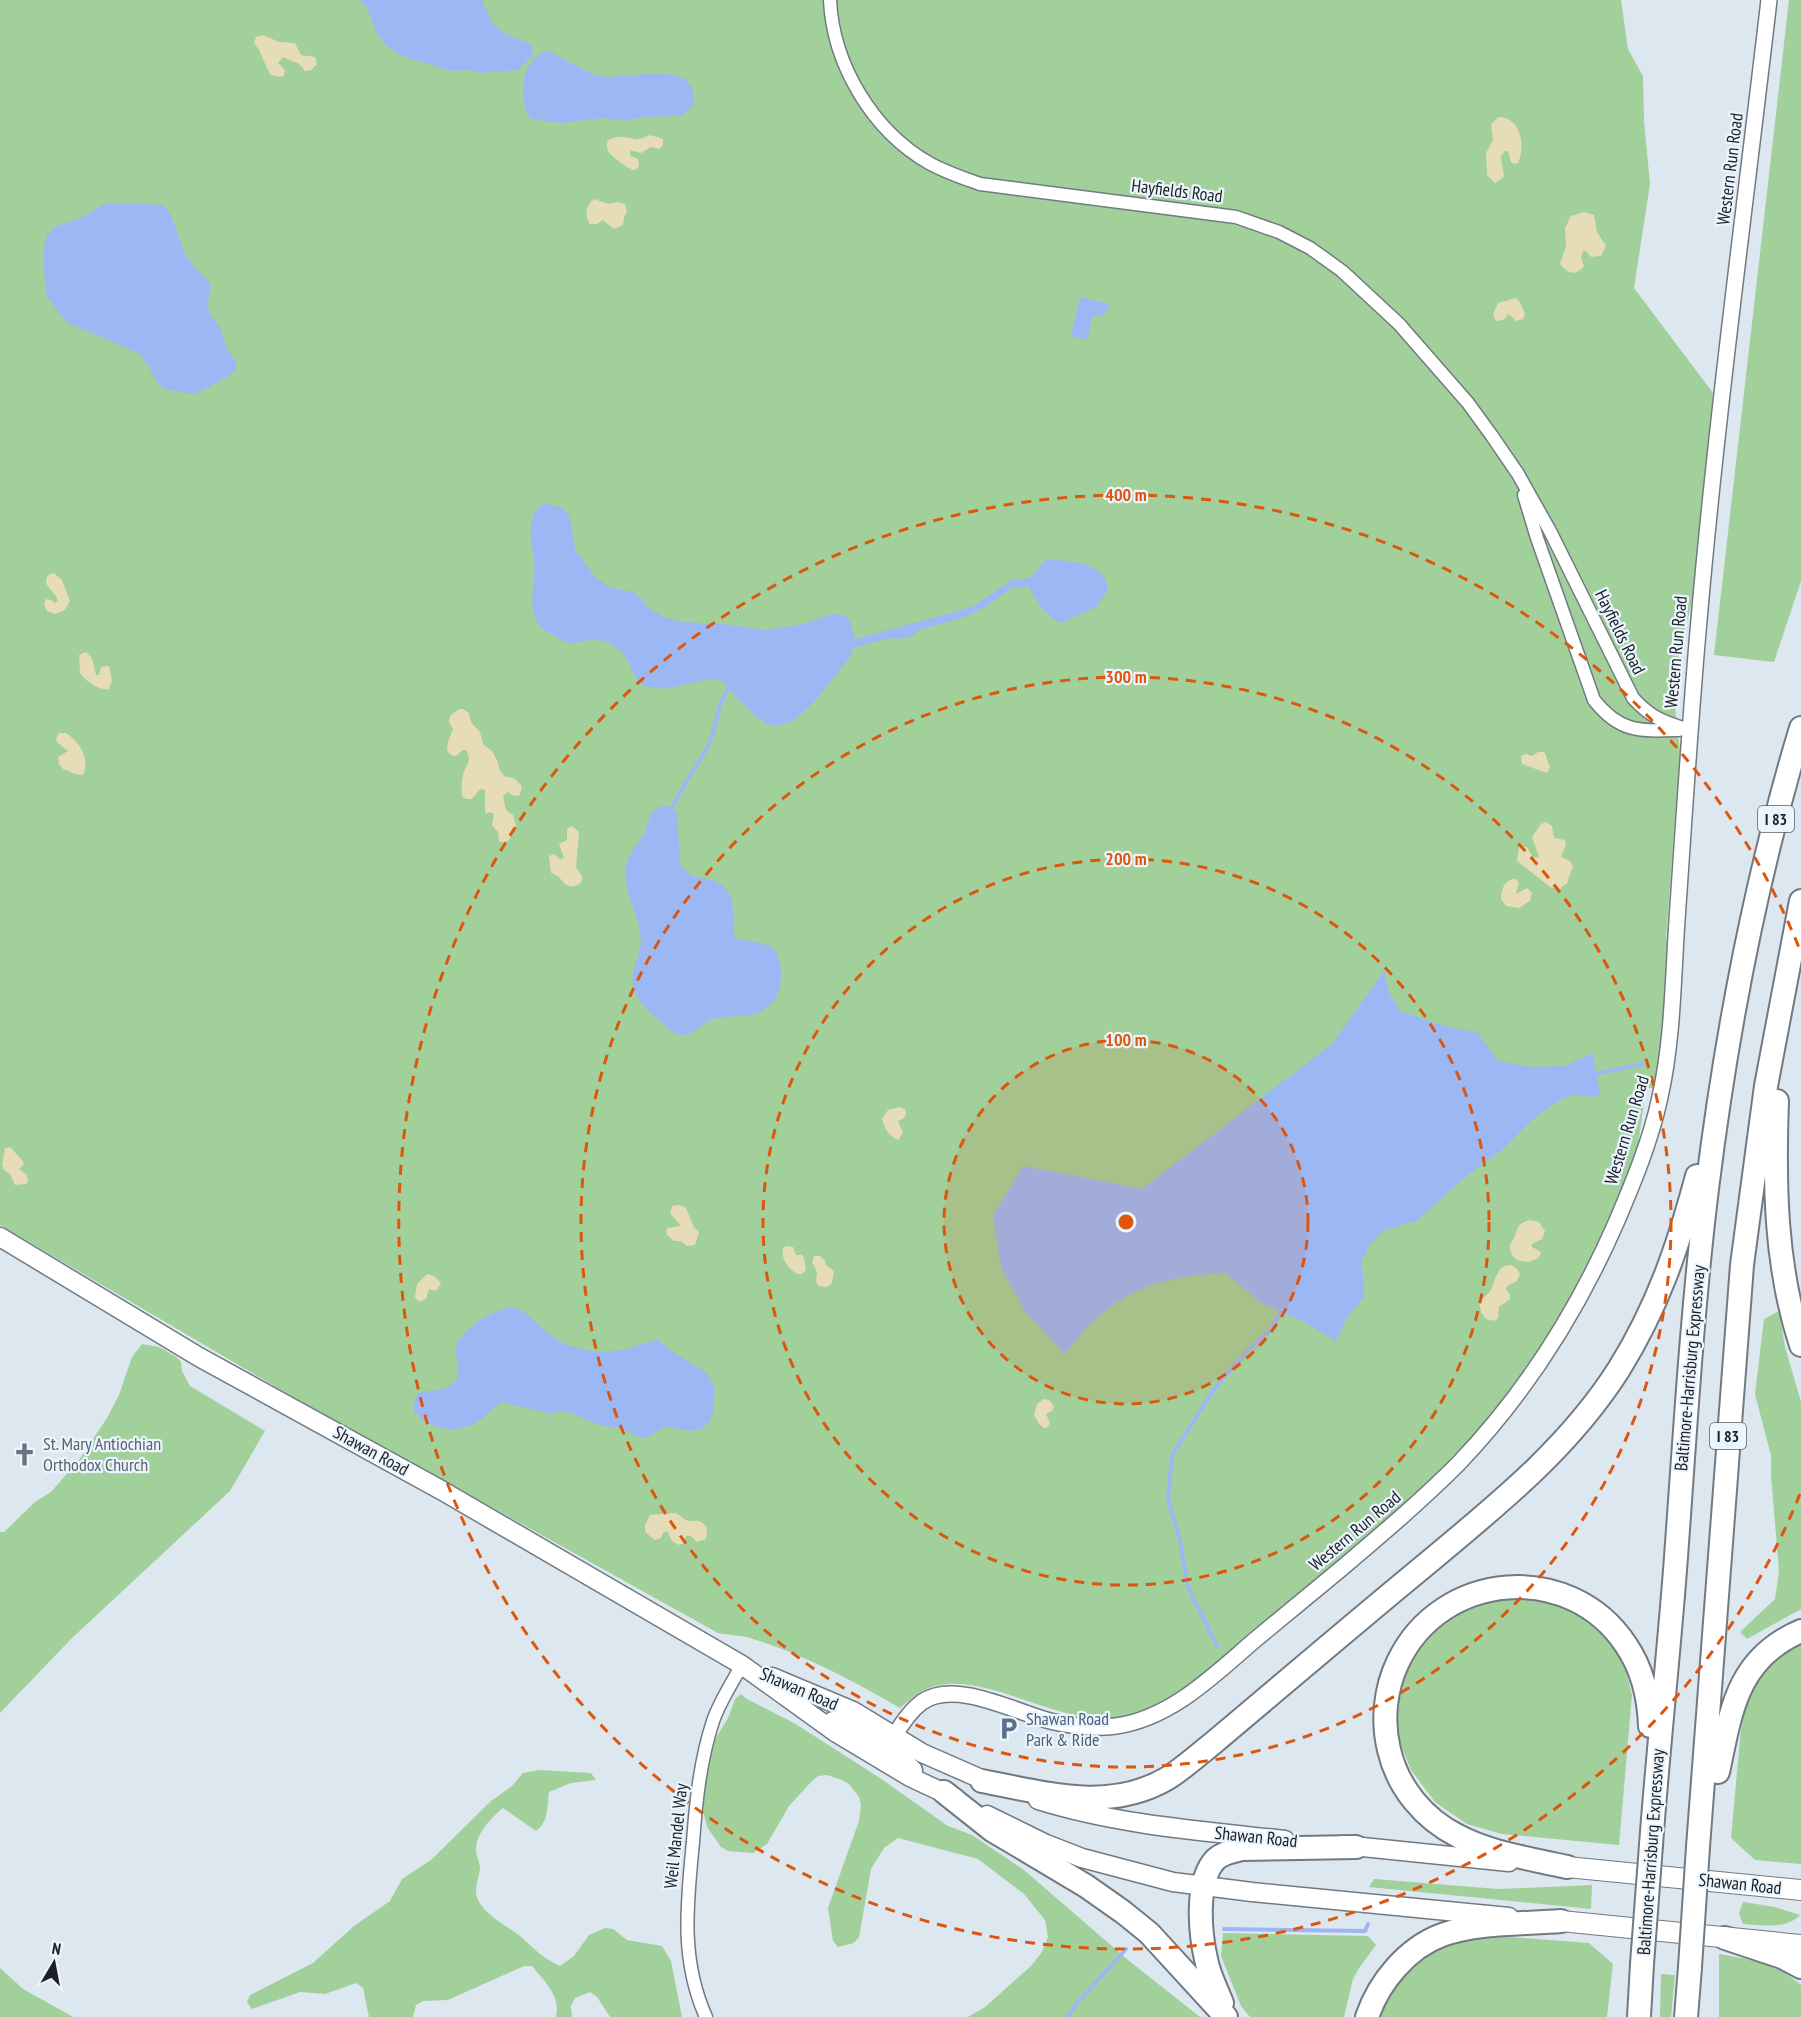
<svg xmlns="http://www.w3.org/2000/svg" width="1801" height="2017" viewBox="0 0 1801 2017" font-family="'PT Sans Narrow',sans-serif">
  <style>
    .green { fill: #a1d09a }
    .sand { fill: #e6dcb7 }
    .water { fill: #9bb8f4 }
    .lines { fill: none; stroke-linecap: round; stroke-linejoin: round }
    .stream { stroke: #9bb8f4; stroke-width: 4 }
    .minor-casing { stroke: #717a82; stroke-width: 15 }
    .tertiary-casing { stroke: #717a82; stroke-width: 18 }
    .secondary-casing { stroke: #717a82; stroke-width: 21 }
    .primary-casing { stroke: #717a82; stroke-width: 22 }
    .motorway-casing { stroke: #717a82; stroke-width: 26 }
    .minor { stroke: #fff; stroke-width: 12 }
    .tertiary { stroke: #fff; stroke-width: 15 }
    .secondary { stroke: #fff; stroke-width: 18 }
    .primary { stroke: #fff; stroke-width: 20 }
    .motorway { stroke: #fff; stroke-width: 22 }
    .motorway-bridge-casing { stroke: #717a82; stroke-width: 26; stroke-linecap: butt }
    .motorway-bridge { stroke: #fff; stroke-width: 22 }
    .ring { fill: none; stroke: #de560d; stroke-width: 3; stroke-dasharray: 10 8 }
    .labels { text-anchor: middle; stroke-width: 4.5; stroke-linejoin: round; paint-order: stroke }
    .shield { fill: #eaf5fe; stroke: #5a5f65; stroke-width: 1.5 }
    .shield-label { font-size: 16px; font-weight: bold; fill: #1c1f23 }
    .street-label { font-size: 18px; fill: #1c1f23; stroke: #eaf5fe }
    .worship-label { font-size: 18px; fill: #5b616d; stroke: #eaf5fe; text-anchor: start }
    .service-label { font-size: 18px; fill: #4e5e75; stroke: #eaf5fe; text-anchor: start }
    .centre { fill: #de560d; stroke: #eaf5fe; stroke-width: 3 }
    .ring-label { font-size: 18px; text-anchor: middle; font-weight: bold; fill: #de560d; stroke: #eaf5fe; stroke-width: 4.5; stroke-linejoin: round; paint-order: stroke }
  </style>
  <rect width="100%" height="100%" fill="#dde7f0"/>
  <path class="green" d="M 0,0 L 1621,0 L 1628,49 L 1643,76 L 1644,121 L 1650,184 L 1634,288 L 1713,393 L 1703,523 L 1696,587 L 1679,651 L 1675,707 L 1680,751 L 1666,939 L 1670,938 L 1667,1013 L 1656,1088 L 1646,1088 L 1637,1153 L 1618,1199 L 1593,1259 L 1566,1309 L 1528,1368 L 1487,1422 L 1407,1504 L 1218,1664 C 1187,1687 1158,1712 1118,1718 C 1057,1727 981,1666 926,1689 C 916,1694 908,1701 900,1708 C 853,1681 803,1654 750,1638 C 740,1635 729,1635 718,1633 L 293,1397 L 0,1225 Z
    M 1789,0 L 1801,0 L 1801,581 L 1774,662 L 1714,655 Z
    M 1779,1311 L 1785,1347 L 1801,1402 L 1801,1609 L 1747,1639 L 1740,1632 L 1775,1599 L 1779,1571 L 1771,1476 L 1771,1456 L 1755,1394 L 1764,1319 Z
    M 142,1344 L 159,1347 L 175,1356 L 181,1362 L 182,1371 L 190,1386 L 265,1431 L 230,1491 L 71,1639 L 0,1713 L 0,1532 L 4,1532 L 35,1502 L 51,1492 L 79,1460 L 107,1418 L 119,1395 L 132,1357 Z
    M 1509,1594 L 1561,1600 L 1608,1634 L 1623,1659 L 1632,1695 L 1619,1845 L 1502,1834 L 1467,1824 L 1435,1802 L 1411,1770 L 1400,1743 L 1395,1712 L 1399,1682 L 1408,1659 L 1450,1613 Z
    M 1801,1638 L 1801,1864 L 1755,1860 L 1731,1838 L 1743,1707 L 1760,1673 Z
    M 741,1694 L 747,1699 L 794,1723 L 880,1778 L 948,1826 L 972,1835 L 1024,1870 L 1128,1960 L 1200,2017 L 968,2017 L 985,2007 L 1031,1966 L 1042,1952 L 1048,1937 L 1045,1920 L 1024,1894 L 978,1859 L 898,1838 L 884,1848 L 871,1869 L 859,1937 L 854,1943 L 838,1947 L 833,1941 L 828,1908 L 859,1821 L 861,1805 L 859,1797 L 849,1784 L 842,1780 L 827,1775 L 818,1776 L 812,1781 L 789,1806 L 767,1844 L 753,1853 L 728,1851 L 721,1847 L 707,1827 L 703,1811 L 708,1761 L 716,1738 L 729,1716 L 735,1699 Z
    M 540,1770 L 591,1773 L 596,1780 L 571,1783 L 549,1792 C 547,1806 549,1822 536,1831 L 503,1808 C 491,1818 476,1833 476,1850 C 476,1856 480,1862 480,1868 C 479,1878 473,1890 478,1900 C 487,1917 506,1925 520,1936 C 534,1949 543,1958 560,1966 L 574,1956 L 589,1935 L 605,1928 L 613,1929 L 627,1940 L 662,1946 L 671,1961 L 682,2017 L 610,2017 L 597,1997 L 590,1992 L 575,1998 L 571,2006 L 572,2017 L 556,2017 C 561,1996 545,1982 532,1966 L 524,1966 L 448,2000 L 423,2001 L 416,2005 L 413,2017 L 369,2017 L 363,1988 L 356,1983 L 325,1994 L 300,1992 L 252,2009 L 247,2002 L 250,1995 L 313,1963 L 354,1926 L 390,1901 L 402,1879 L 431,1860 L 491,1801 L 512,1786 L 523,1773 Z
    M 1374,1879 L 1498,1889 L 1592,1885 L 1591,1909 L 1369,1887 Z
    M 1743,1902 L 1775,1907 L 1800,1915 C 1786,1930 1762,1925 1743,1924 L 1739,1913 Z
    M 1223,1933 L 1368,1936 L 1376,1945 L 1359,1968 L 1353,1979 L 1344,2017 L 1250,2017 L 1241,2006 L 1221,1956 Z
    M 1498,1936 L 1589,1943 L 1613,1964 L 1607,2017 L 1380,2017 C 1390,1984 1428,1950 1461,1940 C 1473,1937 1487,1937 1498,1936 Z
    M 1719,1954 C 1752,1960 1774,1962 1801,1985 L 1801,2017 L 1719,2017 Z
    M 0,1968 L 23,1989 L 73,2017 L 0,2017 Z
    M 1661,1974 L 1675,1975 L 1671,2017 L 1660,2017 Z"/>
  <path class="sand" d="M 263,35 L 279,42 L 295,43 L 301,55 L 315,57 L 317,64 L 311,70 L 305,71 L 299,64 L 283,57 L 278,63 L 285,70 L 284,76 L 280,77 L 271,75 C 264,65 262,52 254,43 L 256,37 Z
    M 1499,117 C 1521,118 1526,146 1518,163 L 1515,164 L 1511,162 L 1508,151 L 1505,151 L 1501,156 L 1504,177 L 1495,183 L 1487,175 L 1486,153 L 1493,140 L 1491,124 Z
    M 650,135 L 663,139 L 663,145 L 659,149 L 651,147 L 641,153 L 630,150 L 630,156 L 638,159 L 639,166 L 637,169 L 634,170 C 628,169 611,156 608,151 C 606,146 607,144 608,140 C 618,135 624,137 634,139 C 639,140 645,137 650,135 Z
    M 594,199 L 609,204 L 617,202 L 625,204 L 627,212 L 624,217 L 623,225 L 614,229 L 603,220 L 597,224 L 590,224 C 584,215 586,205 594,199 Z
    M 1584,212 L 1594,215 L 1597,232 L 1606,246 L 1601,256 L 1591,257 L 1586,251 L 1583,251 L 1581,257 L 1584,266 C 1576,277 1567,273 1560,264 L 1566,246 L 1565,228 L 1571,216 Z
    M 1516,298 L 1520,302 L 1525,314 L 1523,319 L 1516,321 L 1509,314 L 1503,320 L 1496,321 L 1493,314 L 1498,303 Z
    M 54,573 L 62,580 L 70,601 L 65,610 L 55,614 L 47,611 L 44,605 L 46,599 L 51,600 L 55,603 L 58,601 C 56,590 41,588 48,575 Z
    M 86,652 L 92,658 L 96,675 L 99,675 L 101,667 L 109,666 L 112,680 L 109,689 C 99,691 85,681 80,673 L 79,655 Z
    M 459,709 L 463,709 L 469,713 L 471,722 L 480,732 L 483,744 L 492,751 L 497,760 L 500,771 L 506,777 L 514,778 L 522,786 L 520,795 L 514,796 L 507,792 L 503,796 L 506,810 L 513,815 L 516,826 L 509,840 L 504,843 L 499,841 L 498,832 L 492,825 L 494,814 L 490,812 L 486,814 L 485,811 L 485,790 L 480,789 L 472,799 L 466,799 L 462,796 C 461,790 462,780 463,774 C 467,764 472,761 466,750 L 463,750 L 456,756 C 440,754 450,738 453,729 L 449,722 L 450,716 Z
    M 59,733 L 66,733 C 80,743 89,756 84,774 C 77,777 70,771 63,769 L 59,764 L 58,757 L 68,751 L 57,742 L 56,739 Z
    M 1538,752 L 1544,752 L 1546,755 L 1547,760 L 1550,767 L 1547,773 L 1522,764 L 1521,756 L 1526,754 L 1532,756 Z
    M 1546,822 L 1552,826 L 1554,838 L 1565,840 L 1566,845 L 1561,857 L 1570,861 L 1573,866 L 1567,883 L 1559,889 L 1550,887 L 1517,861 L 1519,847 L 1527,847 L 1533,858 L 1539,857 L 1532,837 L 1541,824 Z
    M 572,826 L 579,832 L 576,867 L 583,878 L 580,884 C 563,892 566,878 551,873 L 549,856 L 554,854 L 560,859 L 564,858 L 559,844 L 567,840 L 567,829 Z
    M 1513,879 L 1516,879 L 1519,883 L 1516,894 L 1527,888 L 1532,893 L 1530,901 L 1519,908 L 1506,906 L 1501,899 C 1501,890 1504,881 1513,879 Z
    M 899,1107 L 905,1109 L 906,1114 L 904,1118 L 898,1121 L 903,1133 L 898,1140 C 889,1137 884,1127 882,1119 L 888,1110 Z
    M 10,1147 L 23,1161 L 24,1164 L 19,1169 L 27,1175 L 28,1181 L 26,1184 L 15,1185 L 10,1174 L 4,1170 L 2,1165 L 5,1148 Z
    M 679,1205 L 686,1208 L 694,1227 L 699,1232 L 695,1245 L 687,1246 L 681,1241 L 674,1241 L 666,1234 L 667,1228 L 681,1226 L 670,1213 L 672,1206 Z
    M 1530,1220 L 1539,1222 L 1545,1231 L 1542,1239 L 1532,1244 L 1532,1247 L 1541,1252 L 1540,1256 C 1532,1265 1512,1264 1510,1249 C 1509,1243 1513,1241 1515,1236 C 1518,1226 1519,1223 1530,1220 Z
    M 786,1246 L 793,1247 L 796,1255 L 802,1255 L 804,1258 L 806,1270 L 802,1274 L 797,1274 C 788,1268 781,1260 783,1248 Z
    M 814,1256 L 820,1256 L 825,1261 L 826,1265 L 834,1271 L 832,1283 L 827,1287 L 819,1286 L 816,1282 L 817,1272 L 812,1262 Z
    M 1511,1265 L 1516,1268 L 1520,1274 L 1517,1281 L 1507,1286 L 1506,1290 L 1510,1294 L 1510,1299 L 1499,1307 L 1498,1318 L 1494,1321 L 1486,1319 L 1481,1312 L 1479,1303 C 1482,1298 1487,1296 1490,1291 C 1496,1281 1496,1265 1511,1265 Z
    M 427,1274 L 434,1276 L 441,1283 L 436,1291 L 429,1289 L 426,1299 L 419,1302 L 415,1297 L 417,1284 Z
    M 1044,1399 L 1049,1400 L 1054,1406 L 1052,1411 L 1046,1414 L 1050,1423 L 1048,1427 L 1044,1428 L 1039,1424 L 1034,1415 L 1037,1404 Z
    M 675,1513 C 679,1514 681,1517 684,1519 C 694,1525 698,1515 707,1528 L 706,1539 L 697,1542 L 691,1536 L 686,1536 L 684,1543 L 679,1545 L 672,1541 L 667,1531 L 663,1533 L 661,1538 L 655,1540 L 645,1532 L 645,1525 L 650,1515 Z"/>
  <path class="water" d="M 360,0 L 482,0 L 493,24 L 504,33 L 532,45 L 533,54 L 519,70 L 482,73 L 470,70 L 450,71 L 400,55 L 387,46 L 378,35 L 367,9 Z
    M 545,52 L 551,52 C 568,60 583,72 601,76 C 626,81 705,55 692,107 L 682,116 L 641,117 L 627,121 L 603,118 L 561,123 L 531,119 C 517,102 521,59 545,52 Z
    M 118,203 L 163,205 L 170,213 L 185,254 L 196,269 L 209,282 L 211,287 L 208,304 L 209,313 L 220,327 L 228,351 L 237,363 L 234,372 L 226,378 L 195,394 L 185,393 L 165,389 L 158,383 L 144,359 L 138,353 L 66,322 L 46,295 L 43,252 L 47,235 L 57,226 L 80,218 L 105,204 Z
    M 1080,297 L 1110,304 L 1104,316 L 1093,315 L 1087,340 L 1071,336 Z
    M 545,503 L 562,508 L 568,514 L 571,523 L 575,549 L 595,577 L 611,588 L 633,592 L 642,599 L 648,608 L 664,617 L 680,622 L 725,624 L 764,630 L 803,624 L 832,614 L 843,615 L 850,621 L 855,639 L 972,607 L 1012,580 L 1030,578 L 1046,560 C 1066,560 1111,562 1107,591 L 1096,607 L 1060,623 C 1046,616 1035,600 1029,586 L 1011,588 L 990,604 L 965,617 L 853,648 L 850,657 C 832,677 796,740 764,722 C 746,712 735,693 720,679 C 697,678 676,691 653,688 C 632,686 633,664 621,652 C 617,648 611,644 606,642 C 590,636 579,646 565,642 C 560,640 554,635 549,633 C 544,630 539,626 536,620 C 527,601 538,573 533,552 C 530,535 527,512 545,503 Z
    M 663,806 L 669,806 L 677,813 L 680,864 C 683,867 686,871 690,874 C 704,881 718,876 728,892 C 738,909 729,926 736,938 C 747,942 761,941 771,947 C 785,957 783,989 773,1002 C 769,1007 760,1012 754,1014 C 741,1018 727,1015 713,1019 C 702,1023 692,1036 682,1035 C 672,1035 667,1026 660,1021 C 643,1006 627,992 634,968 C 636,959 641,950 641,941 C 640,914 620,889 627,862 C 631,850 641,841 646,830 C 650,819 649,809 663,806 Z
    M 1385,970 L 1388,990 L 1400,1011 C 1425,1020 1450,1029 1477,1032 L 1498,1061 L 1532,1067 L 1565,1066 L 1593,1053 L 1600,1095 L 1591,1097 L 1574,1094 L 1556,1102 L 1532,1120 L 1502,1150 L 1464,1178 L 1417,1221 L 1385,1230 L 1370,1244 L 1362,1261 L 1364,1298 L 1348,1316 L 1336,1341 L 1302,1321 L 1261,1303 L 1226,1273 C 1151,1277 1111,1293 1065,1354 L 1026,1313 L 1001,1267 L 993,1216 L 1023,1166 L 1142,1189 L 1332,1044 Z
    M 513,1307 C 529,1311 537,1325 550,1335 C 573,1352 604,1355 631,1348 C 640,1345 648,1341 658,1340 L 676,1354 L 704,1371 L 710,1378 L 715,1389 L 713,1413 L 709,1422 L 701,1429 L 690,1431 L 675,1428 L 663,1428 L 645,1438 L 636,1436 L 620,1428 L 602,1426 L 568,1412 L 559,1411 L 551,1414 L 502,1402 C 491,1409 482,1421 471,1425 C 450,1434 428,1428 414,1411 C 414,1385 424,1394 442,1389 C 447,1388 451,1385 455,1382 C 461,1371 456,1362 456,1350 C 457,1330 496,1308 513,1307 Z"/>
  <g class="lines">
    <path class="stream" d="M 894,637 L 908,636 L 915,631
      M 672,808 C 682,786 697,767 708,746 C 718,726 715,706 729,688
      M 1594,1074 L 1643,1064
      M 1217,1646 L 1188,1587 L 1180,1541 L 1168,1499 L 1172,1455 L 1215,1388 L 1245,1353 L 1271,1329 L 1283,1308
      M 1224,1929 L 1365,1931 L 1368,1924
      M 1068,2017 L 1078,2002 L 1126,1949"/>
    <defs>
      <path id="minor" d="M 830,0 C 833,65 873,131 929,163 C 945,172 963,178 980,184 L 1236,217 L 1279,232 L 1310,248 L 1342,271 L 1399,324 L 1468,403 L 1492,436 L 1518,474 L 1550,531 L 1633,698 C 1651,718 1664,722 1689,730
        M 1524,495 L 1537,538 L 1594,700 C 1620,733 1640,731 1679,730
        M 706,2017 C 680,1959 687,1904 693,1842 C 696,1801 700,1761 713,1721 C 720,1701 732,1683 742,1665"/>
      <path id="tertiary" d="M 887,1746 C 898,1731 907,1713 922,1702 C 955,1679 1015,1712 1050,1721 C 1071,1726 1094,1729 1116,1726 C 1172,1718 1215,1674 1256,1639 C 1285,1615 1313,1592 1342,1568 C 1382,1534 1421,1501 1458,1464 C 1525,1394 1577,1312 1616,1223 C 1633,1183 1651,1140 1660,1097 C 1673,1039 1673,978 1677,920 C 1684,820 1690,720 1699,620 C 1717,413 1745,207 1769,0"/>
      <path id="secondary" d="M 0,1237 L 199,1357 L 441,1490 L 742,1665 L 835,1732 L 910,1777 L 955,1798
        M 772,1677 L 853,1711 L 922,1753 L 995,1785
        M 833,1721 L 844,1723 L 887,1746 L 913,1770
        M 1038,1800 C 1118,1825 1202,1831 1285,1840
        M 987,1815 L 1046,1844 L 1082,1858 L 1173,1882 L 1252,1892 L 1509,1917
        M 1343,1845 L 1509,1862"/>
      <path id="primary" d="M 1567,1867 L 1801,1890
        M 1561,1921 L 1801,1945"/>
      <path id="motorway" d="M 1777,1101 C 1774,1183 1775,1266 1801,1345
        M 1718,1772 C 1731,1712 1736,1659 1801,1631
        M 982,1781 C 1045,1793 1109,1813 1168,1778 C 1184,1768 1198,1755 1212,1744 C 1281,1686 1349,1628 1418,1571 C 1491,1510 1567,1451 1619,1369 C 1658,1306 1678,1247 1697,1176
        M 944,1792 L 992,1830 L 1086,1886 L 1123,1912 L 1149,1933 L 1226,2017
        M 1651,1845 C 1658,1749 1669,1653 1676,1557 C 1685,1434 1692,1311 1707,1189 C 1726,1035 1756,877 1801,728
        M 1698,1847 L 1742,1265 L 1766,1086 L 1801,901
        M 1567,1867 C 1533,1859 1489,1853 1458,1836 C 1424,1819 1398,1788 1389,1750 C 1382,1721 1385,1689 1398,1662 C 1441,1571 1570,1560 1626,1645 C 1643,1670 1649,1697 1650,1726
        M 1725,1938 L 1782,1957 L 1801,1967
        M 1222,2003 C 1216,1988 1209,1975 1206,1959 C 1200,1933 1195,1880 1216,1859 C 1223,1853 1233,1851 1242,1849 L 1356,1847
        M 1367,2017 C 1379,1982 1407,1948 1442,1935 C 1477,1922 1524,1924 1561,1921
        M 1639,2017 L 1642,1964
        M 1686,2017 L 1690,1967"/>
    </defs>
    <use href="#minor" class="minor-casing"/>
    <use href="#tertiary" class="tertiary-casing"/>
    <use href="#secondary" class="secondary-casing"/>
    <use href="#primary" class="primary-casing"/>
    <use href="#motorway" class="motorway-casing"/>
    <use href="#minor" class="minor"/>
    <use href="#tertiary" class="tertiary"/>
    <use href="#secondary" class="secondary"/>
    <use href="#primary" class="primary"/>
    <use href="#motorway" class="motorway"/>
    <defs>
      <path id="motorway-bridge" d="M 1642,1964 L 1651,1845
        M 1690,1967 L 1698,1847"/>
    </defs>
    <use href="#motorway-bridge" class="motorway-bridge-casing"/>
    <use href="#motorway-bridge" class="motorway-bridge"/>
  </g>
  <circle cx="1126" cy="1222" r="182" fill="#de560d" fill-opacity=".12"/>
  <g class="ring">
    <circle cx="1126" cy="1222" r="182"/>
    <circle cx="1126" cy="1222" r="363"/>
    <circle cx="1126" cy="1222" r="545"/>
    <path d="M1800 1494A727 727 0 1 1 1800 950"/>
  </g>
  <defs>
    <symbol id="church-bare" viewBox="-9 -9 18 18"><path d="M-1.2-6h2.4v3.5h3.3v2.4h-3.3V6h-2.4V-.1h-3.3v-2.4h3.3Z" fill="#6b7280" stroke="#eaf5fe" stroke-width="2.5" paint-order="stroke"/></symbol>
    <symbol id="parking-bare" viewBox="-9 -9 18 18"><path d="M-3.5-5.5H1a3.5 3.5 0 0 1 0 7H-1V5.5H-3.5ZM-1-3.4V-.6H.8a1.4 1.4 0 0 0 0-2.8Z" fill="#5c6f8a" stroke="#eaf5fe" stroke-width="2.5" paint-order="stroke"/></symbol>
  </defs>
  <g fill-rule="evenodd">
    <use href="#church-bare" x="8" y="1438" width="33" height="33"/>
    <use href="#parking-bare" x="992" y="1712" width="33" height="33"/>
  </g>
  <g class="labels">
    <g class="shield">
      <rect x="1758" y="806" width="36" height="26" rx="4.5"/>
      <rect x="1710" y="1423" width="36" height="26" rx="4.5"/>
    </g>
    <g class="shield-label">
      <text x="1776" y="825">I 83</text>
      <text x="1728" y="1442">I 83</text>
    </g>
    <g class="street-label">
      <text transform="translate(1730 169) rotate(-83)" y="6">Western Run Road</text>
      <text transform="translate(1177 191) rotate(7)" y="6">Hayfields Road</text>
      <text transform="translate(1620 632) rotate(64)" y="6">Hayfields Road</text>
      <text transform="translate(1676 652) rotate(-85)" y="6">Western Run Road</text>
      <text transform="translate(1627 1130) rotate(-73)" y="6">Western Run Road</text>
      <text transform="translate(1690 1368) rotate(-85)" y="6">Baltimore-Harrisburg Expressway</text>
      <text transform="translate(371 1451) rotate(29)" y="6">Shawan Road</text>
      <text transform="translate(1355 1531) rotate(-40)" y="6">Western Run Road</text>
      <text transform="translate(799 1689) rotate(23)" y="6">Shawan Road</text>
      <text transform="translate(676 1836) rotate(-84)" y="6">Weil Mandel Way</text>
      <text transform="translate(1256 1837) rotate(6)" y="6">Shawan Road</text>
      <text transform="translate(1651 1852) rotate(-86)" y="6">Baltimore-Harrisburg Expressway</text>
      <text transform="translate(1740 1884) rotate(6)" y="6">Shawan Road</text>
    </g>
    <g class="worship-label">
      <text x="43" y="1450">St. Mary Antiochian<tspan x="43" dy="21">Orthodox Church</tspan></text>
    </g>
    <g class="service-label">
      <text x="1026" y="1725">Shawan Road<tspan x="1026" dy="21">Park &amp; Ride</tspan></text>
    </g>
  </g>
  <circle cx="1126" cy="1222" r="9" class="centre"/>
  <g class="ring-label">
    <text x="1126" y="501">400 m</text>
    <text x="1126" y="683">300 m</text>
    <text x="1126" y="865">200 m</text>
    <text x="1126" y="1046">100 m</text>
  </g>
  <g transform="translate(54 1963) rotate(10)" stroke="#eaf5fe" stroke-width="4.5" paint-order="stroke">
  <path d="M0-4.5L10 22L0 15L-10 22Z" fill="#1c1f23"/>
  <text y="-9" font-size="16" font-weight="bold" text-anchor="middle" fill="#1c1f23">N</text>
  </g>
</svg>
